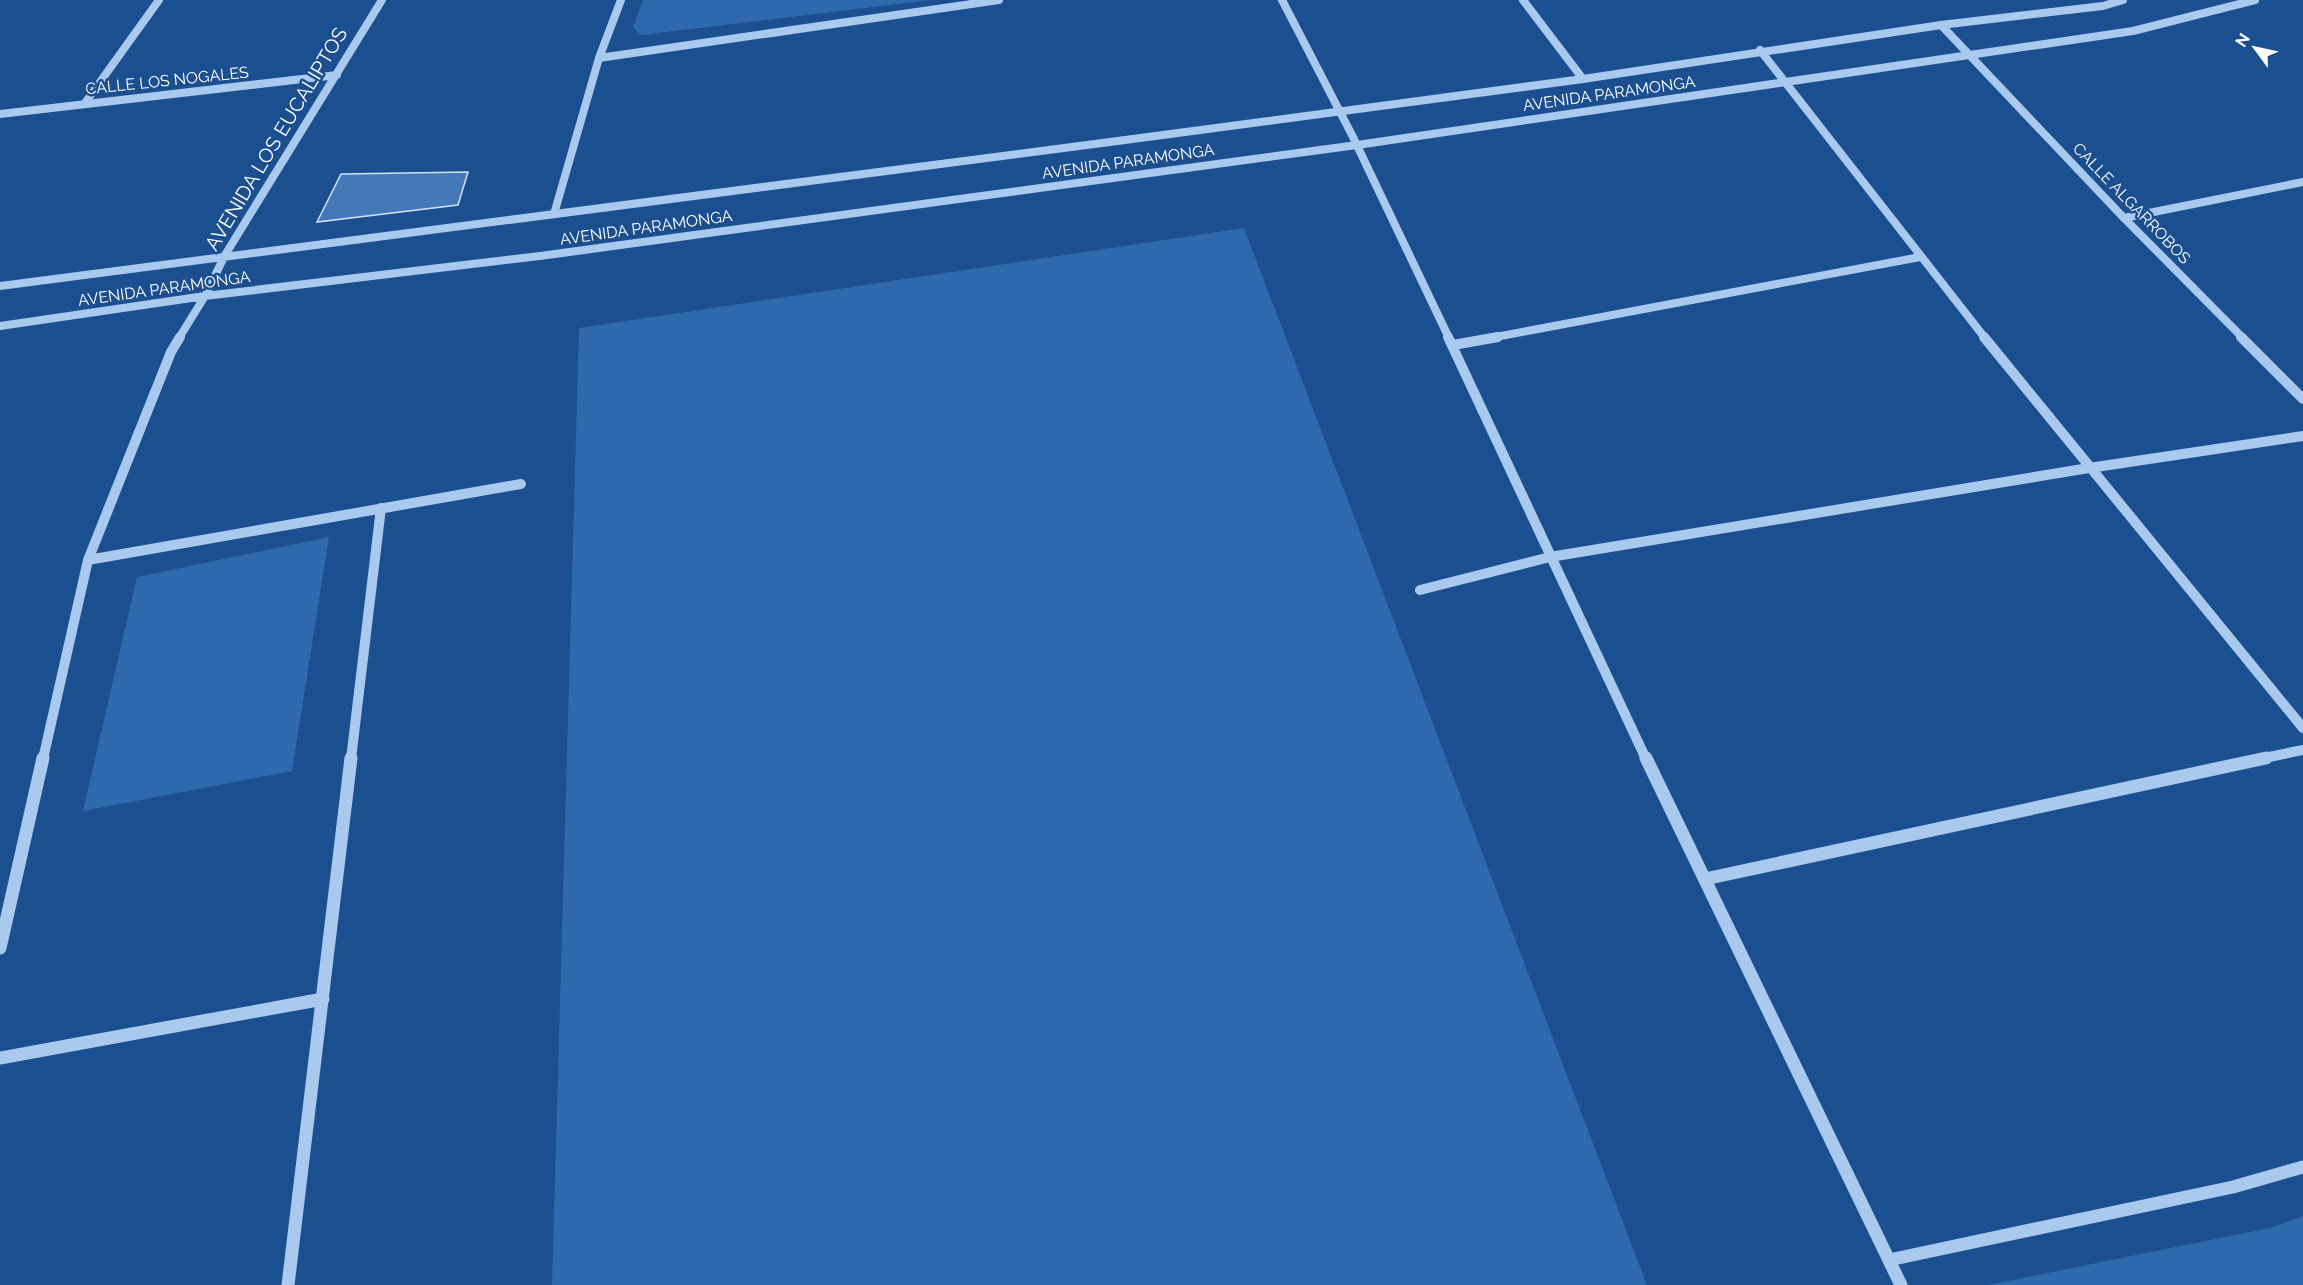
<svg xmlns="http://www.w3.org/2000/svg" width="2303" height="1285" viewBox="0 0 2303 1285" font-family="Raleway,sans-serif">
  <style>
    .green { fill: #2e69ad }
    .building { fill: #4478b7; stroke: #cfe3fa; stroke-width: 1.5 }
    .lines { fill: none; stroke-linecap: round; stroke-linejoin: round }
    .minor-far2 { stroke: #a9c9ee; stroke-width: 8 }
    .minor-far1 { stroke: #a9c9ee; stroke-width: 10 }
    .minor { stroke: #a9c9ee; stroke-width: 13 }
    .labels { text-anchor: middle; stroke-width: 5; stroke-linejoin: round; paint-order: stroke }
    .far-street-label { font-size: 16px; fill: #fff; stroke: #1b4f8f }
    .street-label { font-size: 20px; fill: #fff; stroke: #1b4f8f }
  </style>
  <rect width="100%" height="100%" fill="#1b4f8f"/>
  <path class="green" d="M 643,0 L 931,0 L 641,35 L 633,27 Z
    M 1244,228 L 1647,1285 L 552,1285 L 579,328 Z
    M 329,537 L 292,771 L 83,811 L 137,577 Z
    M 2303,1216 L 2303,1285 L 1988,1285 L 2270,1228 Z"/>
  <path class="building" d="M 468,172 L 458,205 L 317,222 L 341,174 Z"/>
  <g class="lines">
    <path class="minor-far2" d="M 1282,0 L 1353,137 L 1449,338
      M 1523,0 L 1583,79
      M 1941,25 L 2124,218 L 2243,338
      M 1760,50 L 1985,338
      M 599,58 L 999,0
      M 85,103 L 159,0
      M 0,114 L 337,75
      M 554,214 L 599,58 L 621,0
      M 2124,218 L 2303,182
      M 0,286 L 1110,142 L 1583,79 L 1941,25 L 2103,6 L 2123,0
      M 0,326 L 205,296 L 540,256 L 1357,145 L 2133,31 L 2255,0
      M 179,338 L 205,296 L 225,255 L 382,0
      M 1490,338 L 1920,257"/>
    <path class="minor-far1" d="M 1448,337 L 1646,759
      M 1984,337 L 2303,728
      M 2241,337 L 2303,399
      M 1453,345 L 1498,337
      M 88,560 L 521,484
      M 1420,590 L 1550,557 L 2089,468 L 2303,436
      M 43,759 L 88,560 L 171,352 L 180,337
      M 351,759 L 381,508
      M 2259,759 L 2303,750"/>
    <path class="minor" d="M 1646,758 L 1901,1285
      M 1705,879 L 2266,758
      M 0,948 L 43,758
      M 0,1058 L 323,999
      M 1889,1260 L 2233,1187 L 2303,1167
      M 288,1285 L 351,758"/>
  </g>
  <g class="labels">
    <g class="far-street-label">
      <text transform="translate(167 80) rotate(-6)" y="6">CALLE LOS NOGALES</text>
      <text transform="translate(1609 93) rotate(-8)" y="6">AVENIDA PARAMONGA</text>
      <text transform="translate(1128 161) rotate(-8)" y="6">AVENIDA PARAMONGA</text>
      <text transform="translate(2132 203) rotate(46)" y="6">CALLE ALGARROBOS</text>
      <text transform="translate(646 227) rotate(-8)" y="6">AVENIDA PARAMONGA</text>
      <text transform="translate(164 288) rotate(-8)" y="6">AVENIDA PARAMONGA</text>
    </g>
    <g class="street-label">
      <text transform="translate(276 139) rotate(-59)" y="7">AVENIDA LOS EUCALIPTOS</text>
    </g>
  </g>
  <g transform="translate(2255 48) rotate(303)" stroke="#1b4f8f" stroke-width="4.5" paint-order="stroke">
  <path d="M0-4.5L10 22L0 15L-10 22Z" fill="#ffffff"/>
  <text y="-9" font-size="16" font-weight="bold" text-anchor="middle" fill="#ffffff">N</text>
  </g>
</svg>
